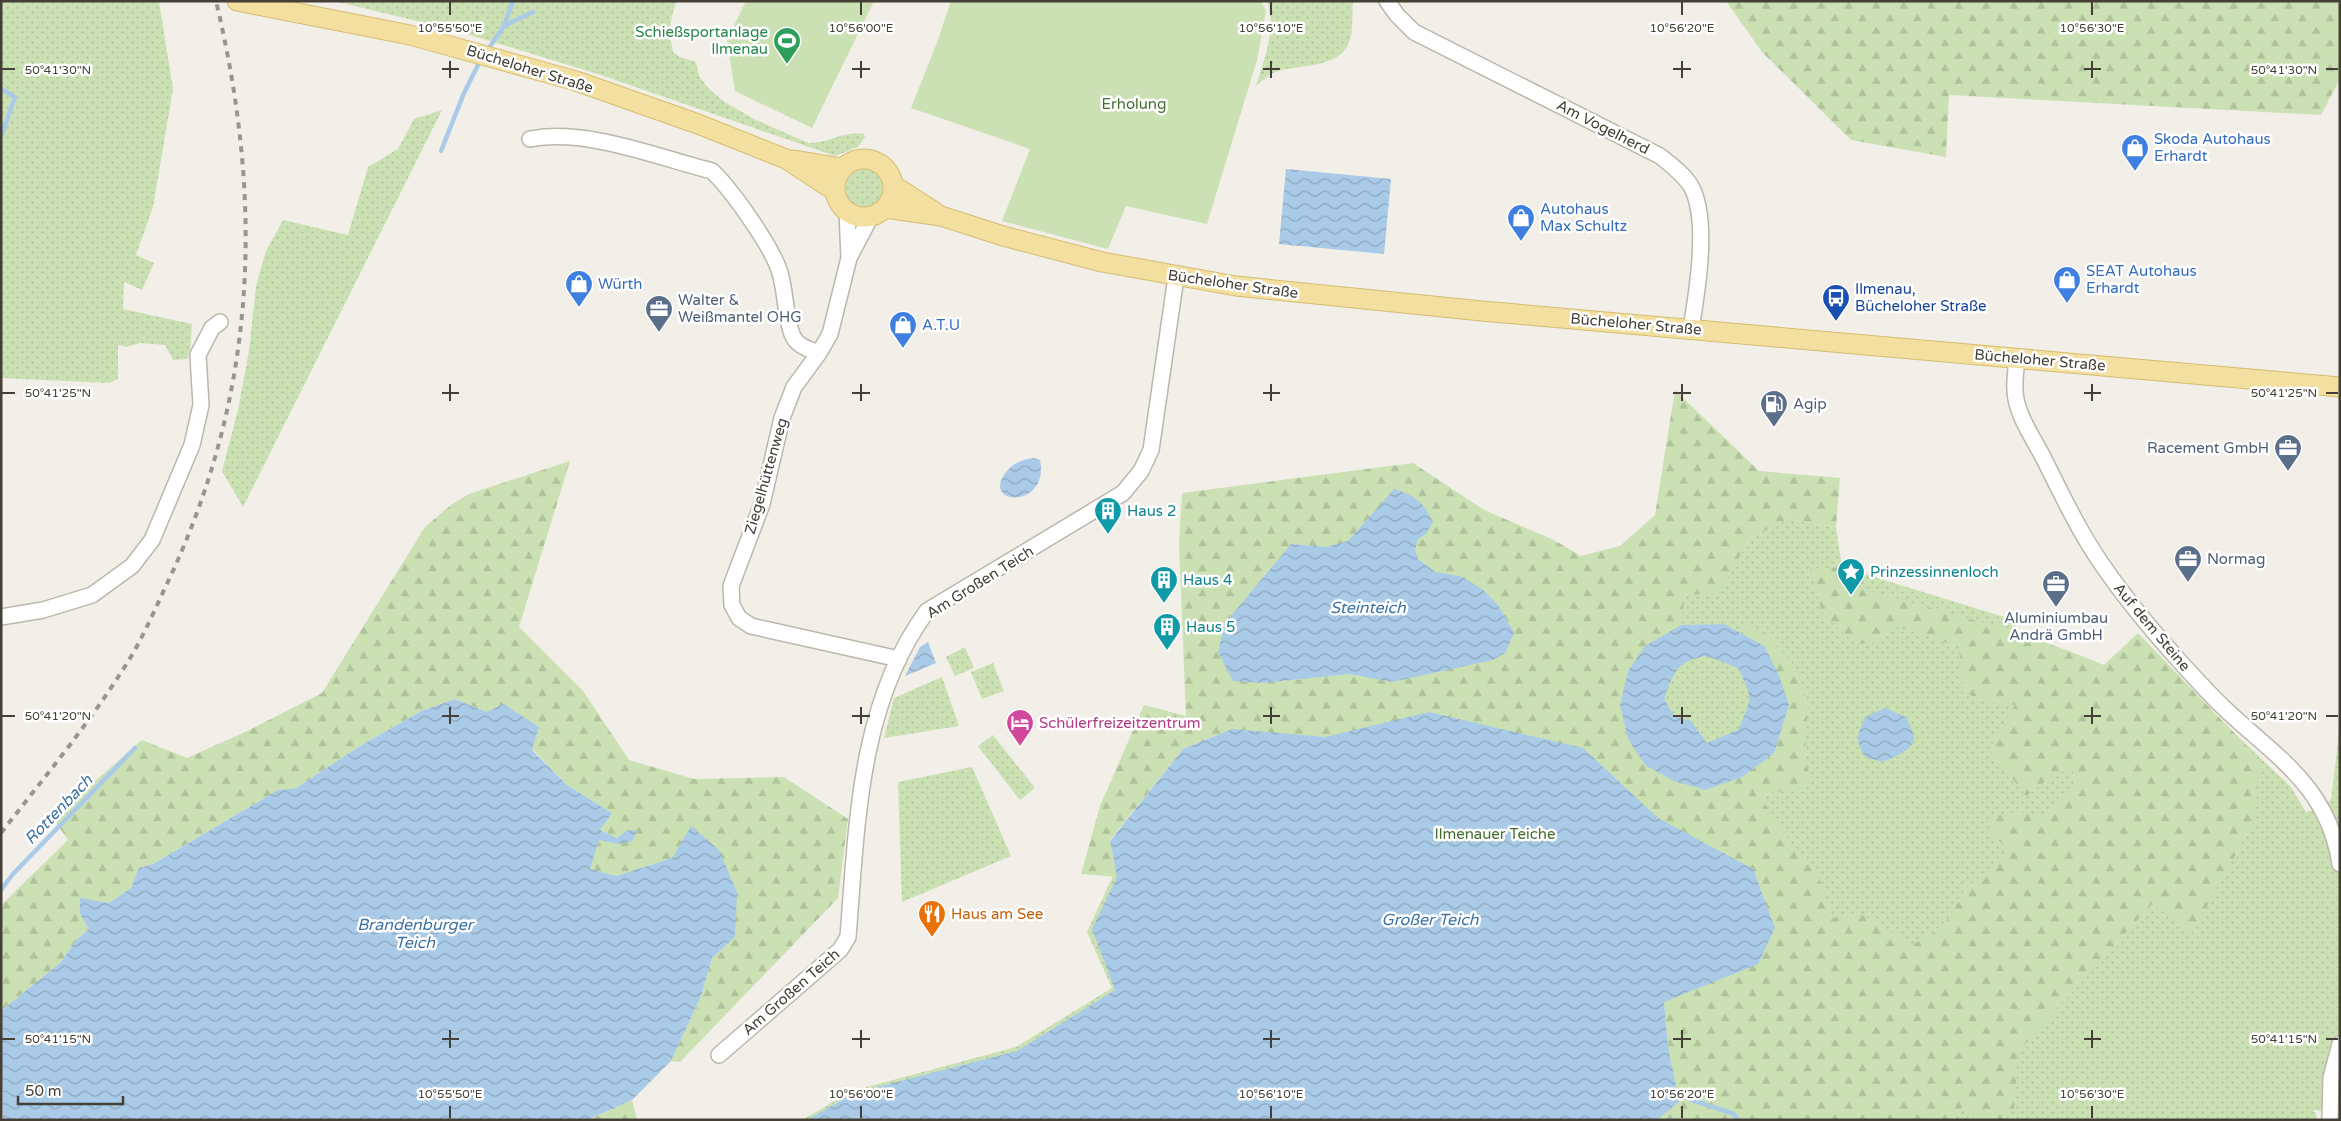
<svg xmlns="http://www.w3.org/2000/svg" width="2341" height="1121" viewBox="0 0 2341 1121" font-family="'Varela Round',sans-serif">
  <style>
    .grass { fill: url(#grass-dots) }
    .forest { fill: url(#forest-firs); fill-rule: evenodd }
    .garden { fill: #cbe1b4 }
    .water { fill: url(#water-waves); fill-rule: evenodd }
    .lines { fill: none; stroke-linecap: round; stroke-linejoin: round }
    .stream { stroke: #aacbe8; stroke-width: 4.5 }
    .minor-casing { stroke: #bcb7ab; stroke-width: 18 }
    .major-casing { stroke: #d6bc71; stroke-width: 21 }
    .minor { stroke: #fff; stroke-width: 15 }
    .major { stroke: #f3df9f; stroke-width: 19 }
    .rail { stroke: #959595; stroke-width: 4; stroke-dasharray: 6 6; stroke-linecap: butt }
    .ticks { fill: none; stroke: #443f37; stroke-width: 2 }
    .labels { text-anchor: middle; stroke-width: 5; stroke-linejoin: round; paint-order: stroke }
    .leisure-label { font-size: 15px; fill: #27864d; stroke: #fff; text-anchor: end }
    .street-label { font-size: 15px; fill: #443f37; stroke: #fff }
    .park-label { font-size: 15px; fill: #456f31; stroke: #fff }
    .shop-label { font-size: 15px; fill: #366cbe; stroke: #fff; text-anchor: start }
    .transit-label { font-size: 15px; fill: #164399; stroke: #fff; text-anchor: start }
    .service-label { font-size: 15px; fill: #4e5e75; stroke: #fff; text-anchor: start }
    .culture-label { font-size: 15px; fill: #0d838f; stroke: #fff; text-anchor: start }
    .hotel-label { font-size: 15px; fill: #b23c85; stroke: #fff; text-anchor: start }
    .food-label { font-size: 15px; fill: #c56008; stroke: #fff; text-anchor: start }
    .water-label { font-size: 16px; font-style: italic; fill: #3c73a3; stroke: #fff }
    .ticks-label { font-size: 12px; text-anchor: middle; fill: #443f37; stroke: #fff; stroke-width: 5; stroke-linejoin: round; paint-order: stroke }
  </style>
  <defs>
    <pattern id="grass-dots" width="8" height="8" patternUnits="userSpaceOnUse" patternTransform="scale(1.25)"><rect width="8" height="8" fill="#cbe1b4"/><path d="M2 2h.1M6 6h.1" fill="none" stroke="#b0c29b" stroke-width="1.8" stroke-linecap="round"/></pattern>
    <pattern id="forest-firs" width="22" height="20" patternUnits="userSpaceOnUse" patternTransform="scale(1.25)"><rect width="22" height="20" fill="#cbe1b4"/><path d="M5 1l3.5 6h-7zM16 11l3.5 6h-7z" fill="#b0c29b"/></pattern>
    <pattern id="water-waves" width="16" height="10" patternUnits="userSpaceOnUse" patternTransform="scale(1.25)"><rect width="16" height="10" fill="#aacbe8"/><path d="M0 5q4-4 8 0t8 0" fill="none" stroke="#8ca6bd"/></pattern>
  </defs>
  <rect width="100%" height="100%" fill="#f1efe7"/>
  <path class="grass" d="M 1,1 L 159,1 L 173,89 L 153,207 L 136,255 L 154,263 L 142,290 L 124,282 L 123,309 L 192,324 L 190,351 L 187,359 L 173,360 L 165,345 L 140,343 L 126,347 L 118,345 L 118,379 L 109,383 L 1,378 Z
    M 334,1 L 677,1 C 669,19 669,33 673,52 L 680,57 L 696,62 L 699,76 L 708,88 L 723,101 L 754,119 L 808,143 C 827,144 845,130 864,134 L 865,137 L 858,147 L 835,156 L 601,75 L 454,30 Z
    M 1267,1 L 1353,1 C 1352,13 1353,25 1351,36 C 1343,73 1294,62 1271,74 C 1266,77 1260,83 1256,86 C 1264,59 1277,29 1267,1 Z
    M 442,110 L 243,507 L 222,471 L 238,410 L 249,351 L 256,286 L 266,251 L 283,220 L 348,235 L 368,167 L 398,149 L 414,119 Z
    M845 188a19 19 0 1 1 38 0a19 19 0 1 1-38 0Z
    M 1413,469 L 1482,512 L 1580,562 L 1720,590 L 1749,540 L 1787,519 L 1836,527 L 1842,567 L 2017,621 L 2014,632 L 1833,582 L 1841,567 L 1816,589 L 2207,707 L 2291,787 L 2306,812 L 2320,808 L 2331,800 L 2340,725 L 2340,1118 L 2337,1114 L 2315,1110 L 2313,1111 L 2316,1113 L 2317,1120 L 802,1120 L 852,1091 L 1016,1047 L 1112,988 L 1087,932 L 1113,876 L 1231,725 L 1191,658 Z
    M 965,647 L 974,668 L 955,676 L 946,657 Z
    M 993,663 L 1004,691 L 982,699 L 971,672 Z
    M 942,677 L 959,726 L 884,738 L 894,698 Z
    M 993,735 L 1035,788 L 1020,800 L 978,746 Z
    M 972,767 L 1011,856 L 902,902 L 898,782 Z"/>
  <path class="forest" d="M 1726,1 L 2340,1 L 2340,79 L 2321,115 L 1949,95 L 1946,157 L 1851,140 L 1762,52 Z
    M 1675,390 L 1759,471 L 1840,478 L 1836,527 L 1787,519 L 1749,540 L 1719,593 L 1685,595 L 1681,625 L 1645,646 L 1645,765 L 1674,781 L 1705,790 L 1742,777 L 1764,646 L 1743,635 L 1743,620 L 1768,635 L 1795,667 L 1808,705 L 1805,751 L 1811,786 L 1759,795 L 1792,845 L 1820,880 L 1833,918 L 1862,915 L 1913,944 L 1942,929 L 1966,888 L 2012,853 L 1988,830 L 1994,815 L 2018,812 L 2047,816 L 2077,785 L 2072,770 L 2054,774 L 2026,796 L 1991,751 L 1994,740 L 2015,705 L 1990,703 L 1962,692 L 1962,667 L 1958,646 L 1894,626 L 1872,643 L 1855,644 L 1822,613 L 1810,569 L 1842,567 L 1834,582 C 1924,607 2017,628 2104,665 L 2138,633 L 2261,761 L 2254,798 L 2256,818 L 2192,933 L 2152,904 L 2018,1052 L 2014,1109 L 2005,1120 L 1978,1120 L 1963,1106 L 1951,1120 L 1657,1120 L 1679,1102 L 1668,1047 L 1664,1002 L 1753,869 L 1658,818 L 1583,748 L 1429,712 L 1325,737 L 1232,729 L 1183,749 L 1110,840 L 1117,877 L 1081,874 L 1100,806 L 1144,705 L 1186,716 L 1179,543 L 1182,493 L 1413,463 L 1484,510 L 1554,540 L 1581,556 L 1620,546 L 1655,515 ZM 1394,489 L 1418,539 L 1415,550 L 1418,559 L 1435,572 L 1460,576 L 1505,653 L 1493,660 L 1392,682 L 1349,674 L 1263,683 L 1291,544 L 1326,547 L 1348,541 Z
    M 570,461 L 519,627 L 583,691 L 629,760 L 694,779 L 784,777 L 848,819 L 838,898 L 680,1062 L 671,1061 L 701,996 L 712,958 L 735,937 L 672,858 L 616,876 L 589,869 L 599,840 L 619,844 L 627,830 L 617,838 L 600,830 L 612,813 L 567,785 L 532,749 L 539,727 L 486,712 L 455,699 L 421,711 L 360,746 L 296,788 L 278,790 L 153,864 L 139,868 L 131,888 L 109,903 L 80,914 L 89,929 L 76,940 L 61,962 L 1,1011 L 1,905 L 68,840 L 53,818 L 142,740 L 187,758 L 245,732 L 322,693 L 425,527 L 451,505 L 469,494 Z
    M 632,1100 L 637,1120 L 587,1120 Z"/>
  <path class="garden" d="M 746,1 L 874,1 L 812,128 L 735,91 L 727,40 Z
    M 951,1 L 1261,1 L 1266,11 L 1257,60 L 1207,224 L 1126,206 L 1108,249 L 1002,221 L 1030,149 L 911,108 L 936,45 Z"/>
  <path class="water" d="M 1286,169 L 1391,179 L 1384,254 L 1279,244 Z
    M 1034,458 L 1040,460 C 1050,510 978,506 1007,471 C 1014,463 1023,459 1034,458 Z
    M 1394,489 C 1415,495 1424,503 1433,522 L 1426,534 L 1418,539 L 1415,550 L 1418,559 L 1435,572 L 1460,576 L 1482,589 L 1498,605 L 1514,633 L 1505,653 L 1493,660 L 1392,682 L 1349,674 L 1263,683 L 1233,681 L 1218,652 L 1225,623 L 1291,544 L 1326,547 L 1348,541 Z
    M 1724,624 L 1764,646 L 1779,675 L 1789,705 L 1774,753 L 1742,777 L 1705,790 L 1674,781 L 1645,765 L 1628,739 L 1620,705 L 1628,671 L 1645,646 L 1681,625 ZM 1707,656 L 1738,668 C 1754,701 1752,697 1738,730 L 1707,743 L 1690,720 L 1675,717 L 1664,699 C 1674,673 1676,660 1707,656 Z
    M 928,642 L 936,663 L 905,676 L 920,647 Z
    M 455,699 L 486,712 L 504,704 L 539,727 L 532,750 L 567,785 L 612,813 L 600,830 L 617,838 L 627,830 L 637,831 L 632,841 L 619,844 L 599,840 L 590,869 L 616,876 L 672,858 L 691,826 L 719,850 L 737,892 L 735,937 L 712,958 L 701,996 L 671,1061 L 632,1100 L 587,1120 L 3,1120 L 1,1011 L 61,962 L 76,940 L 89,929 L 80,914 L 80,898 L 109,903 L 131,888 L 139,868 L 153,864 L 278,790 L 296,788 L 360,746 L 421,711 Z
    M 1885,708 L 1906,717 C 1908,723 1915,733 1914,739 C 1912,751 1892,758 1882,762 L 1865,757 C 1854,739 1858,735 1865,717 Z
    M 1429,712 L 1583,748 L 1658,818 L 1753,869 L 1775,928 L 1758,964 L 1664,1002 L 1668,1047 L 1679,1102 L 1657,1120 L 807,1120 L 854,1093 L 1017,1051 L 1115,990 L 1092,929 L 1117,877 L 1110,841 L 1183,749 L 1232,729 L 1325,737 Z"/>
  <g class="lines">
    <path class="stream" d="M 504,26 L 533,12
      M 487,51 L 504,26 L 513,1
      M 1,89 L 15,97 L 1,137
      M 441,151 L 464,93 L 481,59
      M 1,890 L 13,874 L 135,748
      M 1677,1095 L 1734,1114 L 1738,1120"/>
    <defs>
      <path id="minor" d="M 1387,1 L 1397,15 L 1414,32 L 1660,156 C 1671,165 1685,175 1692,188 C 1709,222 1697,292 1691,329
        M 530,139 C 586,128 657,157 712,171 C 732,190 773,248 780,273 C 786,293 785,316 792,334 C 796,346 809,349 819,353
        M 847,212 L 849,258 L 830,334 L 819,353 L 794,387 L 782,418 L 762,504 L 731,586 L 732,605 L 739,618 L 751,626 L 899,659
        M 850,256 L 871,216
        M 2017,358 C 2016,371 2013,386 2016,399 C 2020,420 2035,441 2045,461 C 2062,495 2079,531 2101,563 C 2133,610 2171,653 2210,694 C 2264,751 2327,778 2340,864
        M 1,617 L 43,610 L 92,595 L 132,566 L 152,540 L 192,445 L 201,405 L 198,355 L 212,328 L 220,322
        M 719,1055 L 840,950 L 848,937 C 857,827 858,705 927,611 L 1123,493 L 1141,471 L 1151,450 L 1176,277
        M 2330,1120 L 2331,1078 L 2340,1044"/>
      <path id="major" d="M 237,1 L 410,35 L 576,81 L 698,124 L 786,159 L 835,191
        M835 188a29 29 0 1 1 58 0a29 29 0 1 1-58 0Z
        M 794,160 L 842,168
        M 893,185 L 935,212
        M 885,208 L 941,216 L 1003,236 L 1102,262 L 1236,286 L 1482,311 L 2340,387"/>
    </defs>
    <use href="#minor" class="minor-casing"/>
    <use href="#major" class="major-casing"/>
    <use href="#minor" class="minor"/>
    <use href="#major" class="major"/>
    <path class="rail" d="M 1,833 C 46,775 94,718 132,655 C 144,634 154,612 164,590 C 257,398 265,207 216,1"/>
  </g>
  <path class="ticks" d="M 450,2 L 450,15M 861,2 L 861,15M 1271,2 L 1271,15M 1682,2 L 1682,15M 2092,2 L 2092,15M 450,61 L 450,78M 861,61 L 861,78M 1271,61 L 1271,78M 1682,61 L 1682,78M 2092,61 L 2092,78M 2,69 L 15,69M 442,69 L 459,69M 852,69 L 870,69M 1263,69 L 1280,69M 1673,69 L 1691,69M 2084,69 L 2101,69M 2326,69 L 2338,69M 450,384 L 450,401M 861,384 L 861,401M 1271,384 L 1271,401M 1682,384 L 1682,401M 2092,384 L 2092,401M 2,393 L 15,393M 442,393 L 459,393M 852,393 L 870,393M 1263,393 L 1280,393M 1673,393 L 1691,393M 2084,393 L 2101,393M 2326,393 L 2338,393M 450,707 L 450,724M 861,707 L 861,724M 1271,707 L 1271,724M 1682,707 L 1682,724M 2092,707 L 2092,724M 2,716 L 15,716M 442,716 L 459,716M 852,716 L 870,716M 1263,716 L 1280,716M 1673,716 L 1691,716M 2084,716 L 2101,716M 2326,716 L 2338,716M 450,1030 L 450,1048M 861,1030 L 861,1048M 1271,1030 L 1271,1048M 1682,1030 L 1682,1048M 2092,1030 L 2092,1048M 2,1039 L 15,1039M 442,1039 L 459,1039M 852,1039 L 870,1039M 1263,1039 L 1280,1039M 1673,1039 L 1691,1039M 2084,1039 L 2101,1039M 2326,1039 L 2338,1039M 450,1106 L 450,1118M 861,1106 L 861,1118M 1271,1106 L 1271,1118M 1682,1106 L 1682,1118M 2092,1106 L 2092,1118"/>
  <defs>
    <symbol id="stadium-pin" viewBox="-11 -11 22 30"><path d="M0 17L-7.5 6A9.5 9.5 0 1 1 7.5 6Z" fill="#2e9e5b" stroke="#fff"/><path d="M0-5a6.5 5 0 1 0 0 10a6.5 5 0 1 0 0-10ZM-3.5-1.8h7v3.6h-7Z" fill="#fff"/></symbol>
    <symbol id="shop-pin" viewBox="-11 -11 22 30"><path d="M0 17L-7.5 6A9.5 9.5 0 1 1 7.5 6Z" fill="#3f7fe0" stroke="#fff"/><path d="M-5-2.5h2.3a2.7 3.5 0 0 1 5.4 0H5L5.5 6h-11ZM-1.5-2.5h3a1.5 2.3 0 0 0-3 0Z" fill="#fff"/></symbol>
    <symbol id="bus-pin" viewBox="-11 -11 22 30"><path d="M0 17L-7.5 6A9.5 9.5 0 1 1 7.5 6Z" fill="#1a4fb4" stroke="#fff"/><path d="M-5-6H5V4H4V6H2V4H-2V6H-4V4H-5ZM-3.5-4V0h7V-4ZM-3.5 1.2v1.5H-2V1.2ZM2 1.2v1.5H3.5V1.2Z" fill="#fff"/></symbol>
    <symbol id="office-pin" viewBox="-11 -11 22 30"><path d="M0 17L-7.5 6A9.5 9.5 0 1 1 7.5 6Z" fill="#5c6f8a" stroke="#fff"/><path d="M-6-3h4V-5.5h4V-3h4V5H-6ZM-1-4.5V-3h2v-1.5ZM-6 0V1H6V0Z" fill="#fff"/></symbol>
    <symbol id="fuel-pin" viewBox="-11 -11 22 30"><path d="M0 17L-7.5 6A9.5 9.5 0 1 1 7.5 6Z" fill="#5c6f8a" stroke="#fff"/><path d="M-5.5-6h7V0h2V4h1.3V-2.5L3-4.5l.8-.8L6-3V5H2.5V1h-1V6h-7ZM-4.2-4.7v3.2H.2V-4.7Z" fill="#fff"/></symbol>
    <symbol id="building-pin" viewBox="-11 -11 22 30"><path d="M0 17L-7.5 6A9.5 9.5 0 1 1 7.5 6Z" fill="#0f9aa8" stroke="#fff"/><path d="M-4-6H4V6H1V3H-1V6H-4ZM-2.5-4.3h1.7v1.8h-1.7ZM.8-4.3h1.7v1.8H.8ZM-2.5-1h1.7V.8h-1.7ZM.8-1h1.7V.8H.8Z" fill="#fff"/></symbol>
    <symbol id="sight-pin" viewBox="-11 -11 22 30"><path d="M0 17L-7.5 6A9.5 9.5 0 1 1 7.5 6Z" fill="#0f9aa8" stroke="#fff"/><path d="M0-6L1.8-2.2L6-1.7L2.9 1.2L3.7 5.4L0 3.3L-3.7 5.4L-2.9 1.2L-6-1.7L-1.8-2.2Z" fill="#fff"/></symbol>
    <symbol id="hotel-pin" viewBox="-11 -11 22 30"><path d="M0 17L-7.5 6A9.5 9.5 0 1 1 7.5 6Z" fill="#d1479c" stroke="#fff"/><path d="M-6-4.5h1.5V1H6V5H4.5V3h-9V5H-6ZM-4 0a1.8 1.8 0 1 1 3.6 0ZM.5 0V-2.5h3Q6-2.5 6 0Z" fill="#fff"/></symbol>
    <symbol id="restaurant-pin" viewBox="-11 -11 22 30"><path d="M0 17L-7.5 6A9.5 9.5 0 1 1 7.5 6Z" fill="#e8710a" stroke="#fff"/><path d="M-5-6h1v4h1v-4h1v4h1v-4h1v5L-1.5 .5V6h-2V.5L-5-1ZM5-6V6H3V1.5H1.5Q1.5-4 5-6Z" fill="#fff"/></symbol>
  </defs>
  <g fill-rule="evenodd">
    <use href="#stadium-pin" x="771" y="25" width="32" height="43"/>
    <use href="#shop-pin" x="2119" y="132" width="32" height="43"/>
    <use href="#shop-pin" x="1505" y="202" width="32" height="43"/>
    <use href="#shop-pin" x="2051" y="264" width="32" height="43"/>
    <use href="#shop-pin" x="563" y="268" width="32" height="43"/>
    <use href="#bus-pin" x="1820" y="282" width="32" height="43"/>
    <use href="#office-pin" x="643" y="293" width="32" height="43"/>
    <use href="#shop-pin" x="887" y="309" width="32" height="43"/>
    <use href="#fuel-pin" x="1758" y="388" width="32" height="43"/>
    <use href="#office-pin" x="2272" y="432" width="32" height="43"/>
    <use href="#building-pin" x="1092" y="495" width="32" height="43"/>
    <use href="#office-pin" x="2172" y="543" width="32" height="43"/>
    <use href="#sight-pin" x="1835" y="556" width="32" height="43"/>
    <use href="#building-pin" x="1148" y="564" width="32" height="43"/>
    <use href="#office-pin" x="2040" y="568" width="32" height="43"/>
    <use href="#building-pin" x="1151" y="611" width="32" height="43"/>
    <use href="#hotel-pin" x="1004" y="707" width="32" height="43"/>
    <use href="#restaurant-pin" x="916" y="898" width="32" height="43"/>
  </g>
  <g class="labels">
    <g class="leisure-label">
      <text x="768" y="37">Schießsportanlage<tspan x="768" dy="17">Ilmenau</tspan></text>
    </g>
    <g class="street-label">
      <text transform="translate(530 69) rotate(17)" y="5">Bücheloher Straße</text>
      <text transform="translate(1603 127) rotate(27)" y="5">Am Vogelherd</text>
      <text transform="translate(1233 284) rotate(8)" y="5">Bücheloher Straße</text>
      <text transform="translate(1636 324) rotate(5)" y="5">Bücheloher Straße</text>
      <text transform="translate(2040 360) rotate(5)" y="5">Bücheloher Straße</text>
      <text transform="translate(766 476) rotate(-74)" y="5">Ziegelhüttenweg</text>
      <text transform="translate(980 582) rotate(-32)" y="5">Am Großen Teich</text>
      <text transform="translate(2152 627) rotate(50)" y="5">Auf dem Steine</text>
      <text transform="translate(791 992) rotate(-41)" y="5">Am Großen Teich</text>
    </g>
    <g class="park-label">
      <text x="1134" y="109">Erholung</text>
      <text x="1495" y="839">Ilmenauer Teiche</text>
    </g>
    <g class="shop-label">
      <text x="2154" y="144">Skoda Autohaus<tspan x="2154" dy="17">Erhardt</tspan></text>
      <text x="1540" y="214">Autohaus<tspan x="1540" dy="17">Max Schultz</tspan></text>
      <text x="2086" y="276">SEAT Autohaus<tspan x="2086" dy="17">Erhardt</tspan></text>
      <text x="598" y="289">Würth</text>
      <text x="922" y="330">A.T.U</text>
    </g>
    <g class="transit-label">
      <text x="1855" y="294">Ilmenau,<tspan x="1855" dy="17">Bücheloher Straße</tspan></text>
    </g>
    <g class="service-label">
      <text x="678" y="305">Walter &amp;<tspan x="678" dy="17">Weißmantel OHG</tspan></text>
      <text x="1793" y="409">Agip</text>
      <text x="2269" y="453" text-anchor="end">Racement GmbH</text>
      <text x="2207" y="564">Normag</text>
      <text x="2056" y="623" text-anchor="middle">Aluminiumbau<tspan x="2056" dy="17">Andrä GmbH</tspan></text>
    </g>
    <g class="culture-label">
      <text x="1127" y="516">Haus 2</text>
      <text x="1870" y="577">Prinzessinnenloch</text>
      <text x="1183" y="585">Haus 4</text>
      <text x="1186" y="632">Haus 5</text>
    </g>
    <g class="hotel-label">
      <text x="1039" y="728">Schülerfreizeitzentrum</text>
    </g>
    <g class="food-label">
      <text x="951" y="919">Haus am See</text>
    </g>
    <g class="water-label">
      <text x="1368" y="613">Steinteich</text>
      <text transform="translate(58 809) rotate(-46)" y="6">Rottenbach</text>
      <text x="1430" y="925">Großer Teich</text>
      <text x="415" y="930">Brandenburger<tspan x="415" dy="18">Teich</tspan></text>
    </g>
  </g>
  <g class="ticks-label">
    <text x="450" y="32">10°55'50"E</text>
    <text x="861" y="32">10°56'00"E</text>
    <text x="1271" y="32">10°56'10"E</text>
    <text x="1682" y="32">10°56'20"E</text>
    <text x="2092" y="32">10°56'30"E</text>
    <text x="58" y="74">50°41'30"N</text>
    <text x="2284" y="74">50°41'30"N</text>
    <text x="58" y="397">50°41'25"N</text>
    <text x="2284" y="397">50°41'25"N</text>
    <text x="58" y="720">50°41'20"N</text>
    <text x="2284" y="720">50°41'20"N</text>
    <text x="58" y="1043">50°41'15"N</text>
    <text x="2284" y="1043">50°41'15"N</text>
    <text x="450" y="1098">10°55'50"E</text>
    <text x="861" y="1098">10°56'00"E</text>
    <text x="1271" y="1098">10°56'10"E</text>
    <text x="1682" y="1098">10°56'20"E</text>
    <text x="2092" y="1098">10°56'30"E</text>
  </g>
  <rect width="2341" height="1121" fill="none" stroke="#443f37" stroke-width="5"/>
  <path d="M18 1096v8h105v-8" fill="none" stroke="#443f37" stroke-width="2.5"/>
  <text x="25" y="1096" font-size="15" fill="#443f37" stroke="#ffffff" stroke-width="4" paint-order="stroke">50 m</text>
</svg>
